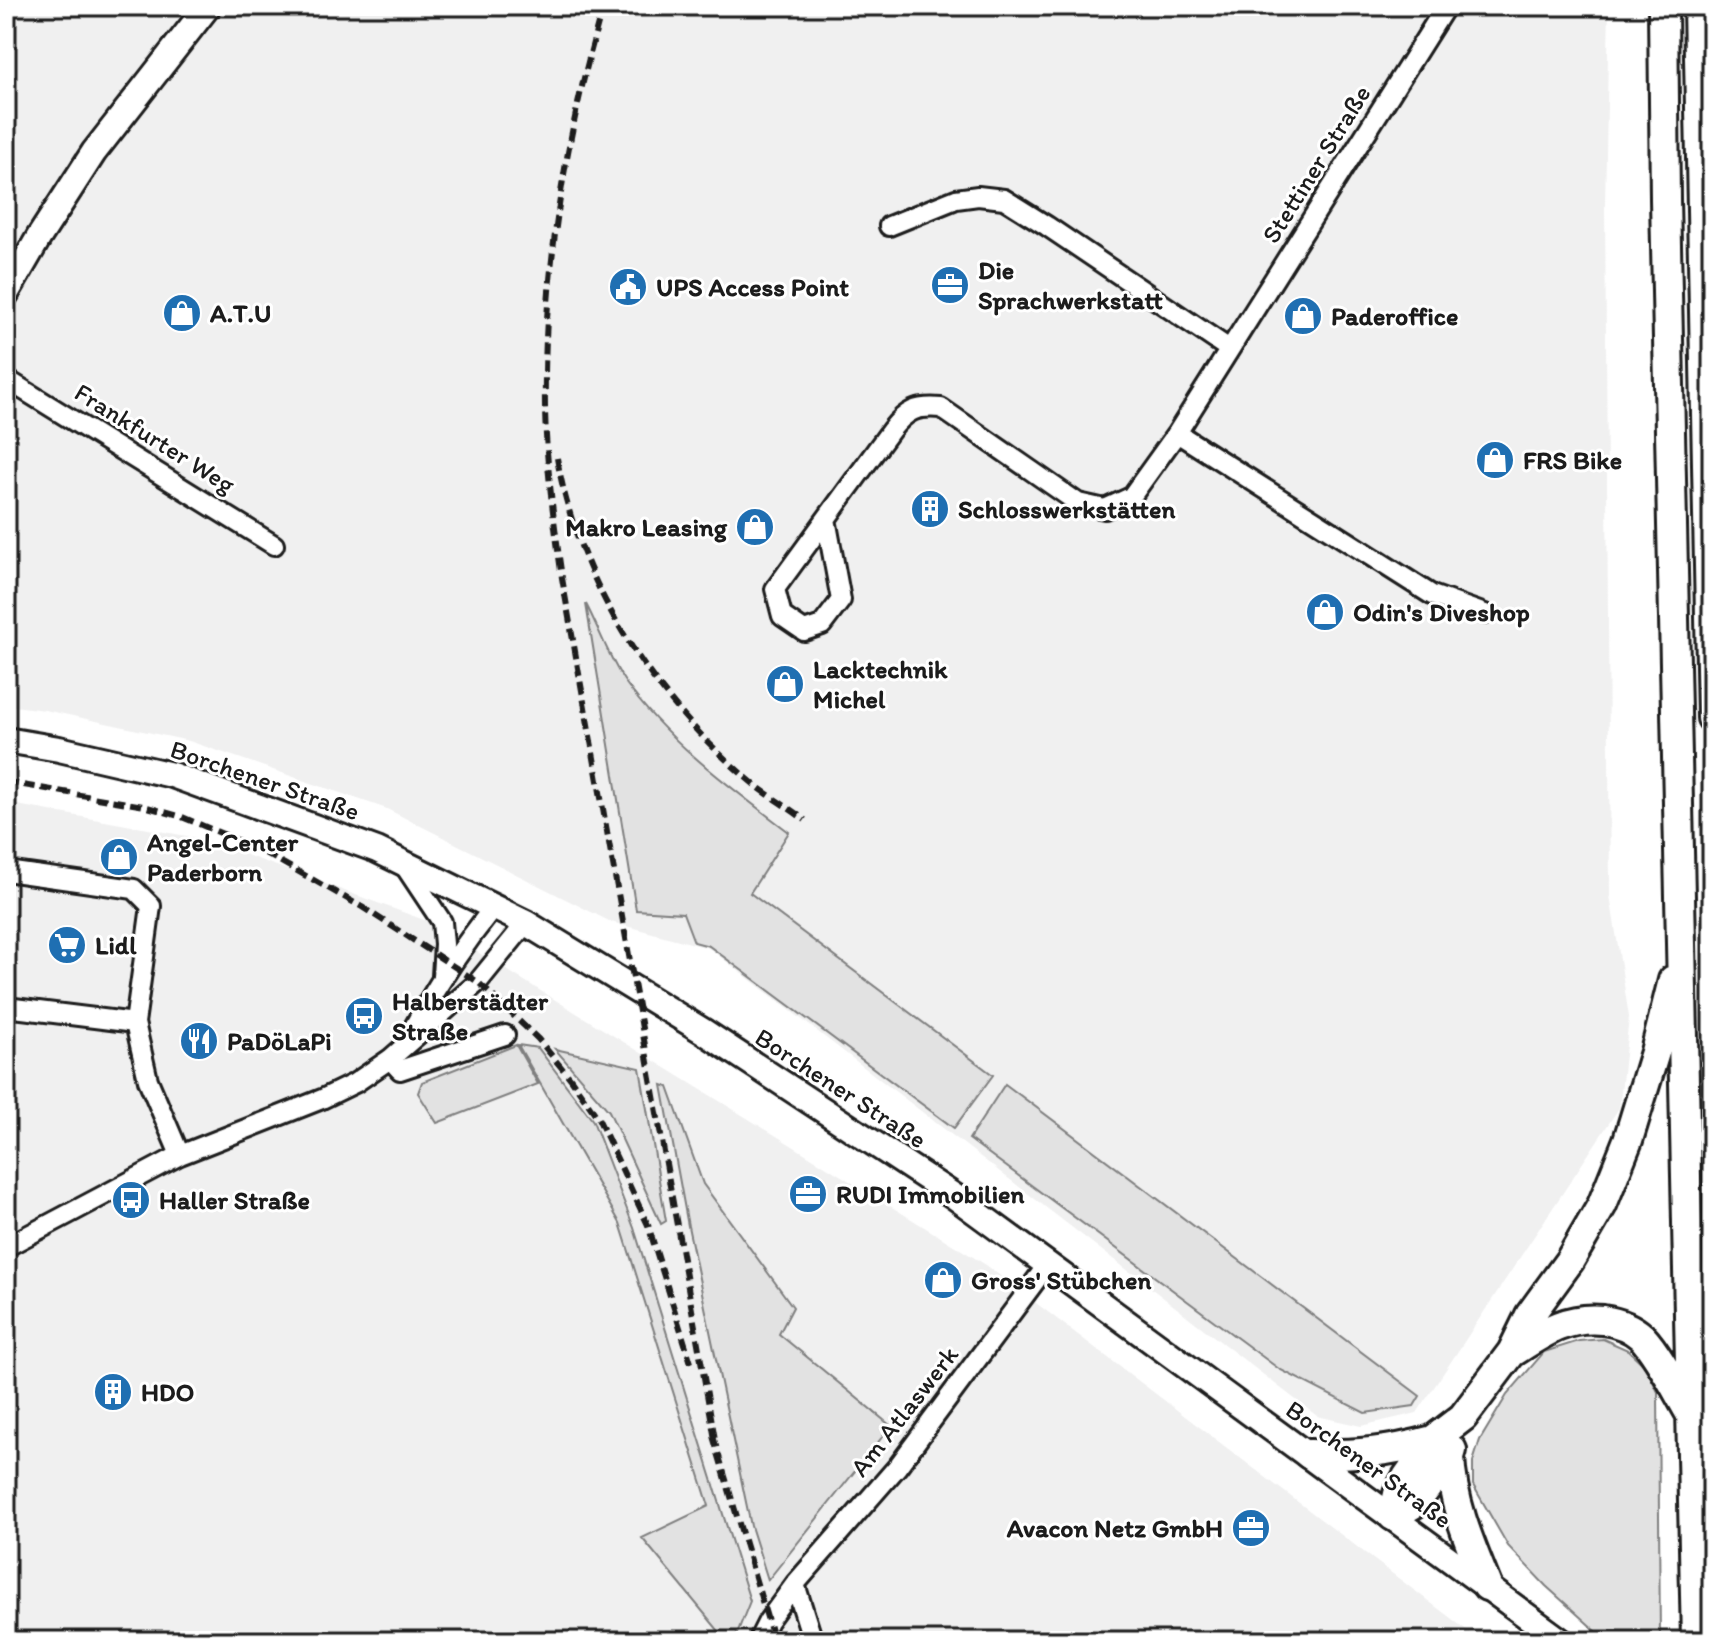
<svg xmlns="http://www.w3.org/2000/svg" width="1718" height="1647" viewBox="0 0 1718 1647" font-family="Itim,sans-serif">
  <style>
    .built { fill: #f0f0f0 }
    .green { fill: #e2e2e2; stroke: #7f7f7f; stroke-width: 2 }
    .lines { fill: none; stroke-linecap: round; stroke-linejoin: round }
    .minor-casing { stroke: #1c1c1c; stroke-width: 24 }
    .secondary-casing { stroke: #1c1c1c; stroke-width: 30 }
    .trunk-casing { stroke: #1c1c1c; stroke-width: 34 }
    .minor { stroke: #fff; stroke-width: 18 }
    .secondary { stroke: #fff; stroke-width: 24 }
    .trunk { stroke: #fff; stroke-width: 28 }
    .rail { stroke: #1c1c1c; stroke-width: 6; stroke-dasharray: 12 6; stroke-linecap: butt }
    .labels { text-anchor: middle; stroke-width: 6; stroke-linejoin: round; paint-order: stroke }
    .street-label { font-size: 26px; fill: #1c1c1c; stroke: #fff }
    .poi-label { font-size: 26px; font-weight: bold; fill: #1c1c1c; stroke: #fff; text-anchor: start }
  </style>
  <rect width="100%" height="100%" fill="#fff"/>
  <filter id="ink" filterUnits="userSpaceOnUse"><feTurbulence type="fractalNoise" baseFrequency=".0125" numOctaves="2"/><feDisplacementMap in="SourceGraphic" scale="16" xChannelSelector="R" yChannelSelector="G"/><feConvolveMatrix kernelMatrix="1 2 1 2 8 2 1 2 1" color-interpolation-filters="sRGB"/></filter>
  <g filter="url(#ink)">
    <path class="built" d="M 6,6 L 1609,6 L 1605,204 L 1610,895 L 1629,1017 L 1620,1101 L 1619,1108 L 1417,1413 L 1361,1426 L 1317,1416 L 709,948 L 611,922 L 387,809 L 189,741 L 45,710 L 6,705 Z
      M 6,803 L 203,839 L 427,921 L 986,1265 L 1481,1641 L 6,1641 Z"/>
    <path class="green" d="M 586,604 C 598,627 611,662 625,682 C 669,743 730,787 789,832 L 750,893 L 993,1075 L 954,1128 L 709,946 L 694,942 L 683,913 L 636,910 Z
      M 516,1045 L 538,1084 L 437,1123 L 418,1093 L 422,1082 Z
      M 518,1045 L 538,1048 L 593,1121 L 634,1228 L 750,1601 L 734,1641 L 727,1641 L 642,1538 L 709,1506 L 620,1223 Z
      M 555,1049 L 640,1068 L 666,1221 L 661,1224 L 609,1111 Z
      M 1005,1084 L 1420,1396 L 1414,1406 L 1365,1413 L 1279,1369 L 969,1139 Z
      M 662,1085 L 668,1087 L 703,1184 L 793,1307 L 779,1334 L 891,1426 L 768,1580 L 751,1526 L 688,1226 Z
      M 1603,1339 L 1628,1350 L 1646,1367 L 1658,1392 L 1660,1641 L 1607,1641 L 1546,1586 L 1508,1546 L 1473,1485 L 1473,1462 L 1480,1440 L 1507,1395 L 1544,1352 L 1579,1341 Z"/>
    <g class="lines">
      <defs>
        <path id="minor" d="M 889,226 L 956,199 L 978,196 L 1004,199 L 1047,226 L 1229,349
          M 6,379 L 274,545
          M 1177,433 L 1432,595 L 1485,614
          M 826,519 L 841,600 L 822,625 L 804,631 L 782,616 L 775,589 L 891,430 C 907,410 916,406 941,408 L 1078,503 L 1105,509 L 1131,497 L 1177,433 L 1446,6
          M 402,862 L 442,922 L 444,944 L 442,976
          M 6,871 L 134,889 L 151,906 L 135,1023 L 148,1080 L 180,1155
          M 6,1007 L 135,1023
          M 408,1038 C 432,992 461,948 494,907
          M 390,1059 L 400,1070 L 505,1035
          M 6,1247 L 180,1155 L 322,1099 L 355,1083 L 390,1059 L 478,982 L 526,923
          M 758,1641 L 768,1621 L 795,1584
          M 813,1641 L 795,1584 L 898,1466 L 1048,1264"/>
        <path id="secondary" d="M 6,294 L 39,237 L 94,152 L 208,6
          M 6,740 L 59,749 L 172,775 L 377,850 L 526,923 L 703,1031 L 954,1196 L 1561,1641"/>
        <path id="trunk" d="M 1663,6 L 1665,199 L 1696,1641
          M 1698,6 L 1712,718
          M 1513,1352 C 1543,1333 1566,1316 1603,1320 C 1617,1322 1631,1327 1642,1337 C 1659,1355 1678,1393 1691,1415
          M 1309,1454 C 1356,1455 1388,1452 1433,1440
          M 1450,1457 C 1452,1503 1470,1544 1487,1586
          M 1393,1516 L 1398,1494 L 1407,1477 L 1433,1440 L 1463,1417 L 1512,1352 L 1530,1315 L 1570,1260 L 1602,1205 L 1628,1140 L 1655,1052 L 1673,980
          M 1393,1516 L 1415,1503 L 1450,1457 L 1452,1450"/>
      </defs>
      <use href="#minor" class="minor-casing"/>
      <use href="#secondary" class="secondary-casing"/>
      <use href="#trunk" class="trunk-casing"/>
      <use href="#minor" class="minor"/>
      <use href="#secondary" class="secondary"/>
      <use href="#trunk" class="trunk"/>
      <path class="rail" d="M 603,6 C 565,139 543,270 545,408 C 546,465 554,522 562,578 L 716,1445
        M 557,458 C 579,586 655,703 755,785 C 771,797 789,808 805,820
        M 6,782 L 144,806 L 182,817 L 254,847 L 362,907 L 478,982 L 538,1039 L 571,1079 L 598,1118 L 648,1225 L 691,1363
        M 713,1436 L 774,1641"/>
    </g>
  </g>
  <defs>
    <symbol id="office-disc" viewBox="-11 -11 22 22"><circle r="9.5" fill="#1f6fb2" stroke="#fff"/><path d="M-6-3h4V-5.5h4V-3h4V5H-6ZM-1-4.5V-3h2v-1.5ZM-6 0V1H6V0Z" fill="#fff"/></symbol>
    <symbol id="civic-disc" viewBox="-11 -11 22 22"><circle r="9.5" fill="#1f6fb2" stroke="#fff"/><path d="M-.6-6.5H3V-4.5H.6V-3L4-1V1h2V6H-6V1h2V-1L-.6-3ZM-1.2 2.5V6h2.4V2.5Z" fill="#fff"/></symbol>
    <symbol id="shop-disc" viewBox="-11 -11 22 22"><circle r="9.5" fill="#1f6fb2" stroke="#fff"/><path d="M-5-2.5h2.3a2.7 3.5 0 0 1 5.4 0H5L5.5 6h-11ZM-1.5-2.5h3a1.5 2.3 0 0 0-3 0Z" fill="#fff"/></symbol>
    <symbol id="building-disc" viewBox="-11 -11 22 22"><circle r="9.5" fill="#1f6fb2" stroke="#fff"/><path d="M-4-6H4V6H1V3H-1V6H-4ZM-2.5-4.3h1.7v1.8h-1.7ZM.8-4.3h1.7v1.8H.8ZM-2.5-1h1.7V.8h-1.7ZM.8-1h1.7V.8H.8Z" fill="#fff"/></symbol>
    <symbol id="supermarket-disc" viewBox="-11 -11 22 22"><circle r="9.5" fill="#1f6fb2" stroke="#fff"/><path d="M-6-5.5h2.5l.6 2H6L4.5 2H-2.5L-4.4-4H-6ZM-1.5 3.2a1.3 1.3 0 1 0 .1 0ZM3 3.2a1.3 1.3 0 1 0 .1 0Z" fill="#fff"/></symbol>
    <symbol id="bus-disc" viewBox="-11 -11 22 22"><circle r="9.5" fill="#1f6fb2" stroke="#fff"/><path d="M-5-6H5V4H4V6H2V4H-2V6H-4V4H-5ZM-3.5-4V0h7V-4ZM-3.5 1.2v1.5H-2V1.2ZM2 1.2v1.5H3.5V1.2Z" fill="#fff"/></symbol>
    <symbol id="restaurant-disc" viewBox="-11 -11 22 22"><circle r="9.5" fill="#1f6fb2" stroke="#fff"/><path d="M-5-6h1v4h1v-4h1v4h1v-4h1v5L-1.5 .5V6h-2V.5L-5-1ZM5-6V6H3V1.5H1.5Q1.5-4 5-6Z" fill="#fff"/></symbol>
  </defs>
  <g fill-rule="evenodd">
    <use href="#office-disc" x="928" y="263" width="44" height="44"/>
    <use href="#civic-disc" x="606" y="265" width="44" height="44"/>
    <use href="#shop-disc" x="160" y="291" width="44" height="44"/>
    <use href="#shop-disc" x="1281" y="294" width="44" height="44"/>
    <use href="#shop-disc" x="1473" y="438" width="44" height="44"/>
    <use href="#building-disc" x="908" y="487" width="44" height="44"/>
    <use href="#shop-disc" x="733" y="505" width="44" height="44"/>
    <use href="#shop-disc" x="1303" y="590" width="44" height="44"/>
    <use href="#shop-disc" x="763" y="662" width="44" height="44"/>
    <use href="#shop-disc" x="97" y="835" width="44" height="44"/>
    <use href="#supermarket-disc" x="45" y="923" width="44" height="44"/>
    <use href="#bus-disc" x="342" y="994" width="44" height="44"/>
    <use href="#restaurant-disc" x="177" y="1019" width="44" height="44"/>
    <use href="#office-disc" x="786" y="1172" width="44" height="44"/>
    <use href="#bus-disc" x="109" y="1178" width="44" height="44"/>
    <use href="#shop-disc" x="921" y="1258" width="44" height="44"/>
    <use href="#building-disc" x="91" y="1370" width="44" height="44"/>
    <use href="#office-disc" x="1229" y="1506" width="44" height="44"/>
  </g>
  <g class="labels">
    <g class="street-label">
      <text transform="translate(1316 164) rotate(-58)" y="9">Stettiner Straße</text>
      <text transform="translate(155 438) rotate(32)" y="9">Frankfurter Weg</text>
      <text transform="translate(265 780) rotate(19)" y="9">Borchener Straße</text>
      <text transform="translate(841 1088) rotate(33)" y="9">Borchener Straße</text>
      <text transform="translate(904 1411) rotate(-52)" y="9">Am Atlaswerk</text>
      <text transform="translate(1369 1464) rotate(36)" y="9">Borchener Straße</text>
    </g>
    <g class="poi-label">
      <text x="978" y="279">Die<tspan x="978" dy="30">Sprachwerkstatt</tspan></text>
      <text x="656" y="296">UPS Access Point</text>
      <text x="210" y="322">A.T.U</text>
      <text x="1331" y="325">Paderoffice</text>
      <text x="1523" y="469">FRS Bike</text>
      <text x="958" y="518">Schlosswerkstätten</text>
      <text x="727" y="536" text-anchor="end">Makro Leasing</text>
      <text x="1353" y="621">Odin's Diveshop</text>
      <text x="813" y="678">Lacktechnik<tspan x="813" dy="30">Michel</tspan></text>
      <text x="147" y="851">Angel-Center<tspan x="147" dy="30">Paderborn</tspan></text>
      <text x="95" y="954">Lidl</text>
      <text x="392" y="1010">Halberstädter<tspan x="392" dy="30">Straße</tspan></text>
      <text x="227" y="1050">PaDöLaPi</text>
      <text x="836" y="1203">RUDI Immobilien</text>
      <text x="159" y="1209">Haller Straße</text>
      <text x="971" y="1289">Gross' Stübchen</text>
      <text x="141" y="1401">HDO</text>
      <text x="1223" y="1537" text-anchor="end">Avacon Netz GmbH</text>
    </g>
  </g>
  <rect width="1718" height="1647" fill="none" stroke="#fff" stroke-width="32"/>
  <rect x="16" y="16" width="1686" height="1615" fill="none" stroke="#1c1c1c" stroke-width="3" filter="url(#ink)"/>
</svg>
